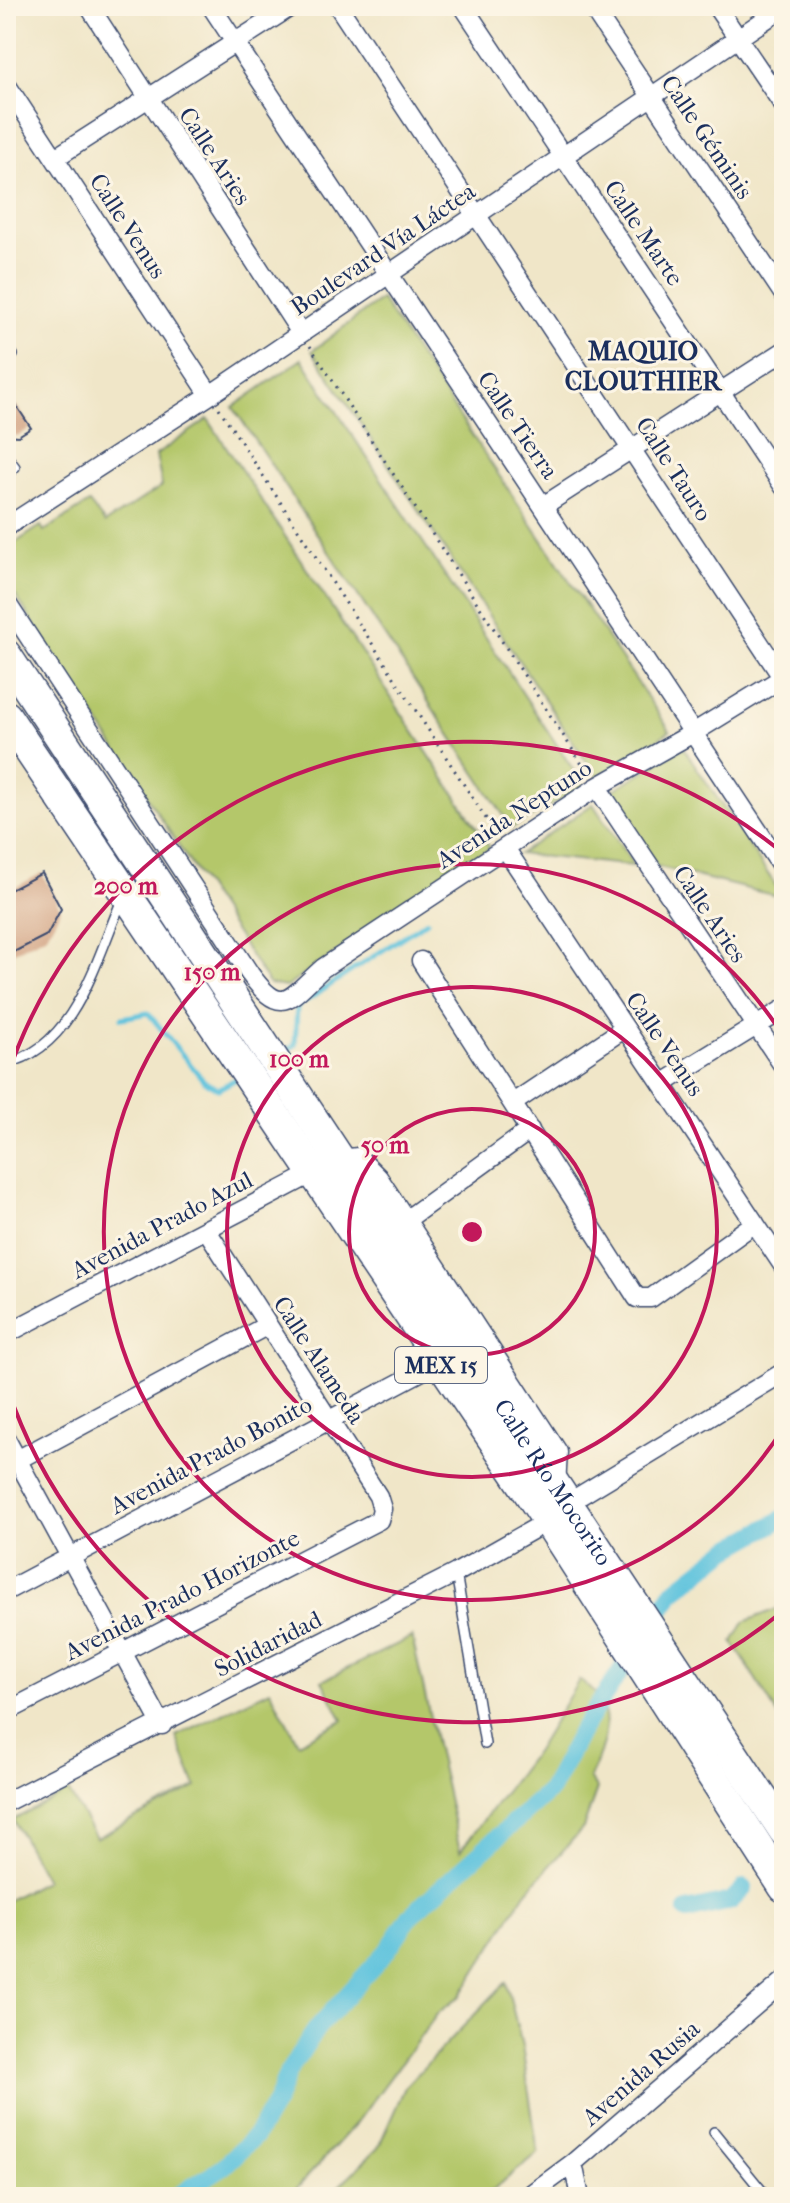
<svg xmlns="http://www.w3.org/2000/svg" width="790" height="2203" viewBox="0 0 790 2203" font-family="'IM FELL French Canon',serif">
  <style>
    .green { fill: #b4c76a; stroke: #687b64; stroke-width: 2 }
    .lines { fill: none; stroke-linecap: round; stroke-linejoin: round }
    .stream { stroke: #5fc3dd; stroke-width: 5 }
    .canal { stroke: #5fc3dd; stroke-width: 18 }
    .building { fill: #cd9977 }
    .lane-casing { stroke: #3b4a6e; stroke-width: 12 }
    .street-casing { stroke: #3b4a6e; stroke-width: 21 }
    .primary-casing { stroke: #3b4a6e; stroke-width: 33 }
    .path { stroke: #3b4a6e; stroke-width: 3; stroke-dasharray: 2 6; stroke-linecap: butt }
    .lane { stroke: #fff; stroke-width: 9 }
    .street { stroke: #fff; stroke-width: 18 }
    .primary { stroke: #fff; stroke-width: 30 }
    .ring { fill: none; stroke: #c2185b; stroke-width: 4 }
    .labels { text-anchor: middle; stroke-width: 6; stroke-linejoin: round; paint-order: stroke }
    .shield { fill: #fcf5e5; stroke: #5e6a86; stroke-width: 2 }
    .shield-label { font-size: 22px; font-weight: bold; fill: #1b2f5e }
    .street-label { font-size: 24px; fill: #1b2f5e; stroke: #fcf5e5 }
    .neighbourhood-label { font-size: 26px; font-weight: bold; fill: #1b2f5e; stroke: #fcf5e5 }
    .centre { fill: #c2185b; stroke: #fcf5e5; stroke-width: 4 }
    .ring-label { font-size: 24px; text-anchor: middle; font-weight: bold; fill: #c2185b; stroke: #fcf5e5; stroke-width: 6; stroke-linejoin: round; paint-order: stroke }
  </style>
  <rect width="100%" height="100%" fill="#fcf5e5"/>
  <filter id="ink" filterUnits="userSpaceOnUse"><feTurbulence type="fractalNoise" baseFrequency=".0125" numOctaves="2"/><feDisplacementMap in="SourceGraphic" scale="16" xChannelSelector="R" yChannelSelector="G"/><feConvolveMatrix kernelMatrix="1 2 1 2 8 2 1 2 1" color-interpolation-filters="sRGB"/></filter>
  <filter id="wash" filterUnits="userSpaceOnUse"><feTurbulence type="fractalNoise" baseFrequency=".006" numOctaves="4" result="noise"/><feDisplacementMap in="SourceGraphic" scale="32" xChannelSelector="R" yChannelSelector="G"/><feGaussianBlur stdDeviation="1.8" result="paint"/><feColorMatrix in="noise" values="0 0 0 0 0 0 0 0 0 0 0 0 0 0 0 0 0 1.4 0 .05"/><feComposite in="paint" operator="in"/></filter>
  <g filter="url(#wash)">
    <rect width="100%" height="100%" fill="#f0e6c8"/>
    <path class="green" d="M 381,299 L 670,731 L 598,779 L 312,351 Z
      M 302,359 L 584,786 L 512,828 L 233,407 Z
      M 208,419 L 490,848 L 286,987 L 269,984 L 6,581 L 6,549 L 41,526 L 44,531 L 89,503 L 105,523 L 162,486 L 156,455 Z
      M 683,747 L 784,898 L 656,866 L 607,794 Z
      M 593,804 L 634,866 L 519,854 Z
      M 784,1606 L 784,1725 L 733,1642 L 744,1622 Z
      M 412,1637 L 460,1851 L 536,1751 L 579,1680 C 619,1704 607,1742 589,1778 L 597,1789 L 583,1828 L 526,1892 L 460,1996 L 438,2013 L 357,2122 L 289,2197 L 6,2197 L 6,1901 L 46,1880 L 13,1820 L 68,1791 L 96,1838 L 196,1787 L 176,1736 L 270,1690 L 298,1743 L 343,1720 L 322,1681 Z
      M 506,1982 L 522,2046 L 538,2153 L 484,2197 L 328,2197 L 378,2148 L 405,2087 Z"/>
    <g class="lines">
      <path class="stream" d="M 122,1018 L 148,1013 L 204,1081 L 218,1089 L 236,1079
        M 283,1052 L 295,1045 L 297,1007 L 427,921"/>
      <path class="canal" d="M 687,1911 L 731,1901 L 744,1888
        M 176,2197 L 224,2166 L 255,2136 L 276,2102 L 288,2072 L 317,2028 L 387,1951 L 411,1915 L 550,1790 L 581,1731 L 673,1592 L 727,1550 L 784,1518"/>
    </g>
    <g id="blocks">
      <path class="building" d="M 16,405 L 31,428 L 18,436 L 6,435 L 6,411 Z
        M 42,873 L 61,909 L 47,935 L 6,956 L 6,892 Z"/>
    </g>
  </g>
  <g filter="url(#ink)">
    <use href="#blocks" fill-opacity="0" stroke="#3b4a6e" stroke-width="2"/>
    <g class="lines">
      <defs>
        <path id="lane" d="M 6,345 L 13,355
          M 6,455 L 15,467 L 6,475
          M 6,1063 C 75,1049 97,957 122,900
          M 456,1573 L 485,1744
          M 714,2132 L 767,2197"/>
        <path id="street" d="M 89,6 L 301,333
          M 211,6 L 784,870
          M 338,6 L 784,680
          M 463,6 L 784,487
          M 591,6 L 784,295
          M 716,6 L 784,106
          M 6,84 L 210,395
          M 55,158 L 292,6
          M 543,506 L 784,351
          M 6,527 L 210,395 L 784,7
          M 6,602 L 250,974 C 283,1019 289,998 323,968 L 597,787 L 693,733 L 784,677
          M 597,787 L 784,1067
          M 505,848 L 784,1267
          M 421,961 L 637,1298 L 651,1298 L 755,1223
          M 662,1084 L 784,1009
          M 513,1103 L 625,1028
          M 406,1220 L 530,1130
          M 6,1334 L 340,1159 L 358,1157 L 378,1177 L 558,1452 L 556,1486
          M 6,1439 L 162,1725
          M 6,1466 L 266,1326
          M 568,1503 L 784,1372
          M 6,1591 L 439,1362
          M 6,1712 L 379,1520 L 382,1509 L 378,1496 L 206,1229
          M 6,1802 L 456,1573 L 548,1521
          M 573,2163 L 580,2197
          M 527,2197 L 573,2163 L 784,1981"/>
        <g id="primary">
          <path id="s1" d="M 6,655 L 784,1831"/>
          <path d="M 6,716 L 548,1521 L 784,1887"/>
        </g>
      </defs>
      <use href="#lane" class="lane-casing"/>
      <use href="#street" class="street-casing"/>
      <use href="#primary" class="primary-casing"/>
      <path class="path" d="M 310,346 L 587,772
        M 219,408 L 496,834"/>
      <use href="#lane" class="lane"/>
      <use href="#street" class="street"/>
      <use href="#primary" class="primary"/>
    </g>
  </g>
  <g class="ring">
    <circle cx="472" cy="1232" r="123"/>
    <circle cx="472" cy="1232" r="245"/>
    <path d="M782 1430A368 368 0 1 1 782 1034"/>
    <path d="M784 1610A490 490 0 0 1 7 1387M7 1077A490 490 0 0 1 784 854"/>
  </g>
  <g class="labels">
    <rect class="shield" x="395" y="1347" width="92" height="36" rx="6"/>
    <g class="shield-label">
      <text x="441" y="1373">MEX 15</text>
    </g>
    <g class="street-label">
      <text transform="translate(707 137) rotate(56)" y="8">Calle Géminis</text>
      <text transform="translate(215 156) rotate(57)" y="8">Calle Aries</text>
      <text transform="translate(128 226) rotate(57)" y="8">Calle Venus</text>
      <text transform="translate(644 233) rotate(56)" y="8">Calle Marte</text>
      <text transform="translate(383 249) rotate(-34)" y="8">Boulevard Vía Láctea</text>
      <text transform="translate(518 425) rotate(56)" y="8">Calle Tierra</text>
      <text transform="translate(674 469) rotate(57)" y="8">Calle Tauro</text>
      <text transform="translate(514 814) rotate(-33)" y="8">Avenida Neptuno</text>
      <text transform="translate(710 914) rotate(56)" y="8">Calle Aries</text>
      <text transform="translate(665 1044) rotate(56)" y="8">Calle Venus</text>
      <text transform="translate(162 1225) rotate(-28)" y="8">Avenida Prado Azul</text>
      <text transform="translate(319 1360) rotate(57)" y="8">Calle Alameda</text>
      <text transform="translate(211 1455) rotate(-28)" y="8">Avenida Prado Bonito</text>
      <text dy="8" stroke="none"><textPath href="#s1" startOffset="992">Calle Río Mocorito</textPath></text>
      <text transform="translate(182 1595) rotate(-27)" y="8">Avenida Prado Horizonte</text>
      <text transform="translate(268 1644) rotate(-27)" y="8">Solidaridad</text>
      <text transform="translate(641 2073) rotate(-41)" y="8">Avenida Rusia</text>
    </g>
    <g class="neighbourhood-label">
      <text x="643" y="360">MAQUIO<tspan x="643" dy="30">CLOUTHIER</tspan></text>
    </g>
  </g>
  <circle cx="472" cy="1232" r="12" class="centre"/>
  <g class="ring-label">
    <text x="126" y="894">200 m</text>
    <text x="212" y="980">150 m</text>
    <text x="299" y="1067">100 m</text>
    <text x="385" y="1153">50 m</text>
  </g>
  <rect width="790" height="2203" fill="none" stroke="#fcf5e5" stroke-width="32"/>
</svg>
